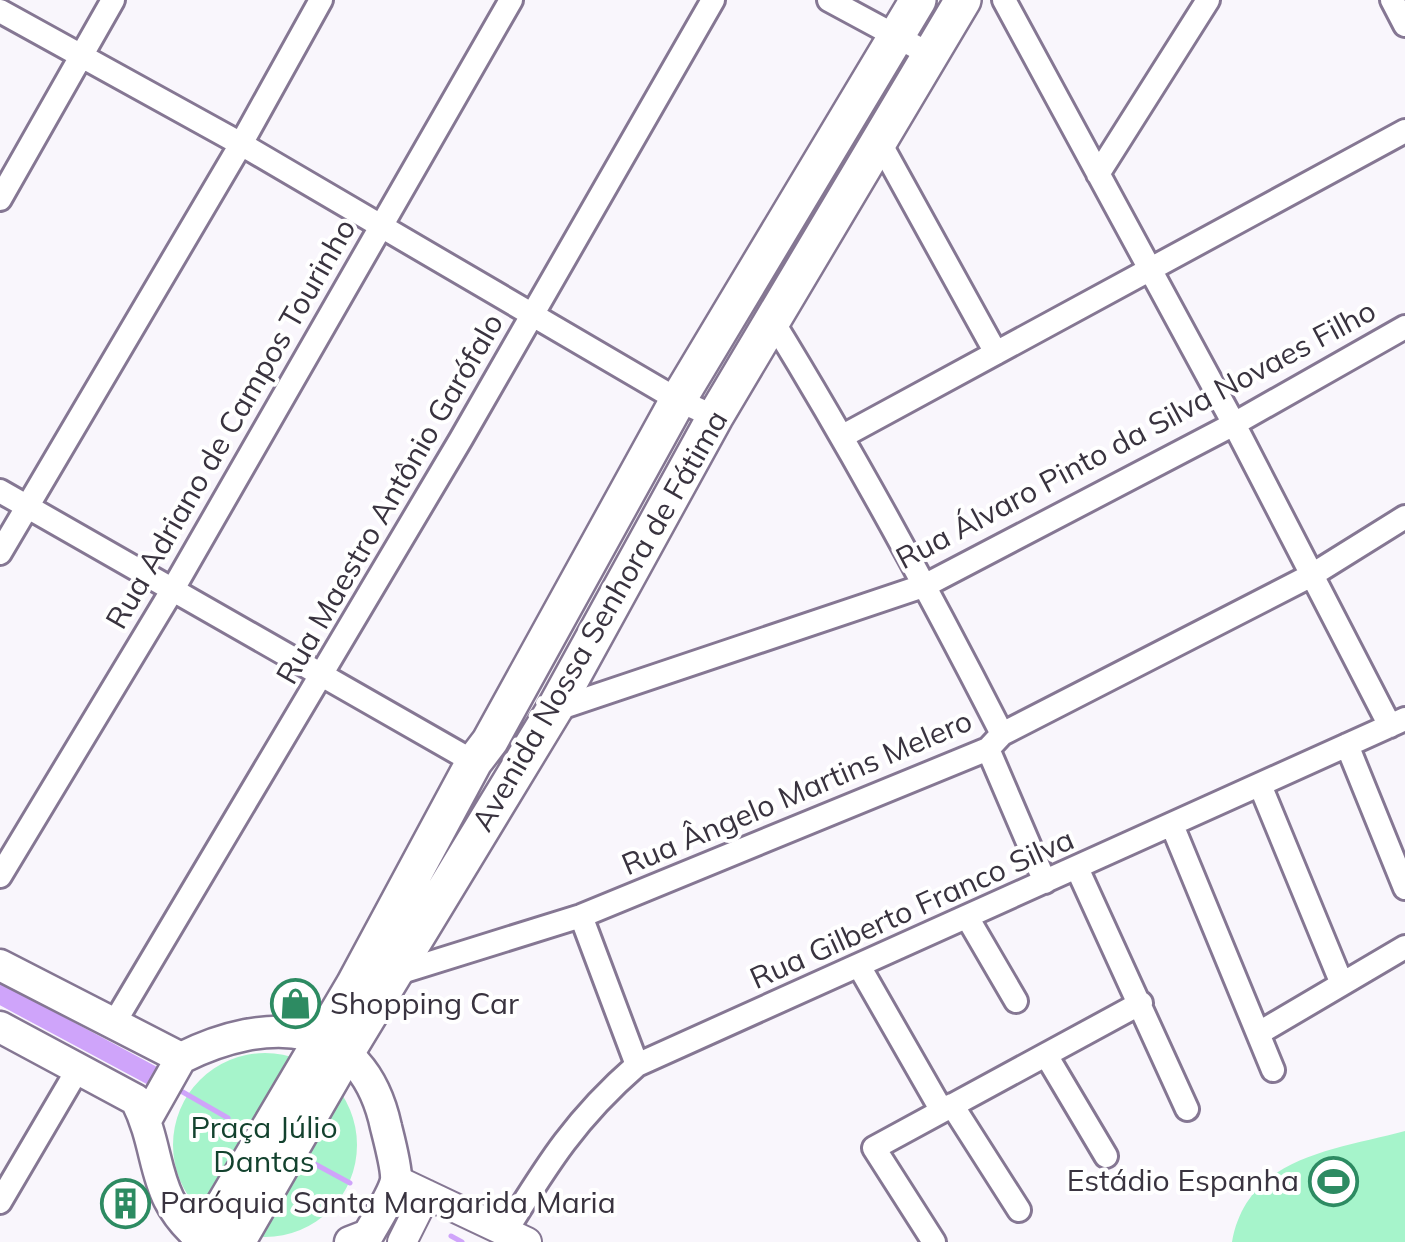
<svg xmlns="http://www.w3.org/2000/svg" width="1405" height="1242" viewBox="0 0 1405 1242" font-family="Mulish,sans-serif">
  <style>
    .green { fill: #a6f4cb }
    .lines { fill: none; stroke-linecap: round; stroke-linejoin: round }
    .stream { stroke: #cfa4fa; stroke-width: 5 }
    .canal { stroke: #cfa4fa; stroke-width: 20 }
    .minor-casing { stroke: #857793; stroke-width: 28 }
    .tertiary-casing { stroke: #857793; stroke-width: 32 }
    .secondary-casing { stroke: #857793; stroke-width: 35 }
    .primary-casing { stroke: #857793; stroke-width: 40 }
    .minor { stroke: #fff; stroke-width: 22 }
    .tertiary { stroke: #fff; stroke-width: 28 }
    .secondary { stroke: #fff; stroke-width: 30 }
    .primary { stroke: #fff; stroke-width: 35 }
    .labels { text-anchor: middle; stroke-width: 8; stroke-linejoin: round; paint-order: stroke }
    .street-label { font-size: 30px; fill: #39333f; stroke: #fff }
    .poi-label { font-size: 30px; fill: #39333f; stroke: #fff; text-anchor: start }
    .park-label { font-size: 30px; fill: #13422e; stroke: #fff }
  </style>
  <rect width="100%" height="100%" fill="#f9f6fc"/>
  <path class="green" d="M173 1145a92 92 0 1 1 184 0a92 92 0 1 1-184 0Z
    M 1405,1131 L 1405,1242 L 1232,1242 C 1247,1156 1335,1150 1405,1131 Z"/>
  <g class="lines">
    <path class="stream" d="M 174,1087 L 228,1118
      M 302,1157 L 350,1183
      M 451,1236 L 462,1242"/>
    <path class="canal" d="M 0,994 L 164,1082"/>
    <defs>
      <path id="minor" d="M 829,0 L 931,55
        M 1004,0 L 1234,424 L 1390,726
        M 1392,0 L 1405,25
        M 0,11 L 241,144 L 678,400 L 715,417
        M 879,141 L 996,353
        M 1098,174 L 1208,0
        M 0,199 L 113,0
        M 772,320 C 855,455 930,593 1002,734
        M 843,436 L 1405,131
        M 0,491 L 474,762
        M 0,553 L 241,144 L 321,0
        M 554,710 L 926,585 L 1234,424 L 1405,327
        M 1347,745 L 1405,888
        M 988,749 L 1045,882
        M 1260,785 L 1342,984
        M 1172,825 L 1273,1070
        M 1077,868 L 1187,1109
        M 0,876 L 173,589 L 511,0
        M 581,916 L 637,1065
        M 967,917 L 1016,1001
        M 859,966 L 942,1111
        M 395,974 L 581,916 L 988,749 L 1002,734 L 1312,575 L 1405,517
        M 113,1025 L 461,439 L 713,0
        M 1259,1033 L 1405,947
        M 1046,1055 L 1106,1156
        M 952,1105 L 1019,1210
        M 0,1202 L 78,1069
        M 506,1231 C 548,1163 576,1118 637,1065 L 1405,719
        M 934,1242 L 874,1148 L 1141,1003"/>
      <path id="tertiary" d="M 396,1180 L 527,1242
        M 402,1242 L 426,1194"/>
      <path id="secondary" d="M 0,965 L 181,1058
        M 0,1027 L 136,1100 C 164,1156 148,1197 205,1242
        M 181,1058 C 267,1015 362,1016 386,1127 C 389,1139 397,1169 396,1180 C 394,1193 375,1222 368,1235 L 350,1242
        M 146,1120 L 181,1058"/>
      <path id="primary" d="M 202,1242 L 354,985 L 474,762 L 490,741 L 678,400 L 918,0
        M 237,1242 L 346,1053 L 554,710 L 715,417 L 963,0"/>
    </defs>
    <use href="#minor" class="minor-casing"/>
    <use href="#tertiary" class="tertiary-casing"/>
    <use href="#secondary" class="secondary-casing"/>
    <use href="#primary" class="primary-casing"/>
    <use href="#minor" class="minor"/>
    <use href="#tertiary" class="tertiary"/>
    <use href="#secondary" class="secondary"/>
    <use href="#primary" class="primary"/>
  </g>
  <defs>
    <symbol id="shop-ring" viewBox="-11 -11 22 22"><circle r="9.5" fill="#fff" stroke="#2d8b62" stroke-width="1.5"/><path d="M-5-2.5h2.3a2.7 3.5 0 0 1 5.4 0H5L5.5 6h-11ZM-1.5-2.5h3a1.5 2.3 0 0 0-3 0Z" fill="#2d8b62"/></symbol>
    <symbol id="stadium-ring" viewBox="-11 -11 22 22"><circle r="9.5" fill="#fff" stroke="#2d8b62" stroke-width="1.5"/><path d="M0-5a6.5 5 0 1 0 0 10a6.5 5 0 1 0 0-10ZM-3.5-1.8h7v3.6h-7Z" fill="#2d8b62"/></symbol>
    <symbol id="building-ring" viewBox="-11 -11 22 22"><circle r="9.5" fill="#fff" stroke="#2d8b62" stroke-width="1.5"/><path d="M-4-6H4V6H1V3H-1V6H-4ZM-2.5-4.3h1.7v1.8h-1.7ZM.8-4.3h1.7v1.8H.8ZM-2.5-1h1.7V.8h-1.7ZM.8-1h1.7V.8H.8Z" fill="#2d8b62"/></symbol>
  </defs>
  <g fill-rule="evenodd">
    <use href="#shop-ring" x="268" y="976" width="55" height="55"/>
    <use href="#stadium-ring" x="1306" y="1154" width="55" height="55"/>
    <use href="#building-ring" x="98" y="1176" width="55" height="55"/>
  </g>
  <g class="labels">
    <g class="street-label">
      <text transform="translate(231 424) rotate(-60)" y="10">Rua Adriano de Campos Tourinho</text>
      <text transform="translate(1136 435) rotate(-28)" y="10">Rua Álvaro Pinto da Silva Novaes Filho</text>
      <text transform="translate(390 499) rotate(-60)" y="10">Rua Maestro Antônio Garófalo</text>
      <text transform="translate(600 621) rotate(-60)" y="10">Avenida Nossa Senhora de Fátima</text>
      <text transform="translate(797 793) rotate(-23)" y="10">Rua Ângelo Martins Melero</text>
      <text transform="translate(912 909) rotate(-24)" y="10">Rua Gilberto Franco Silva</text>
    </g>
    <g class="poi-label">
      <text x="330" y="1014">Shopping Car</text>
      <text x="1299" y="1191" text-anchor="end">Estádio Espanha</text>
      <text x="160" y="1213">Paróquia Santa Margarida Maria</text>
    </g>
    <g class="park-label">
      <text x="264" y="1138">Praça Júlio<tspan x="264" dy="34">Dantas</tspan></text>
    </g>
  </g>
</svg>
